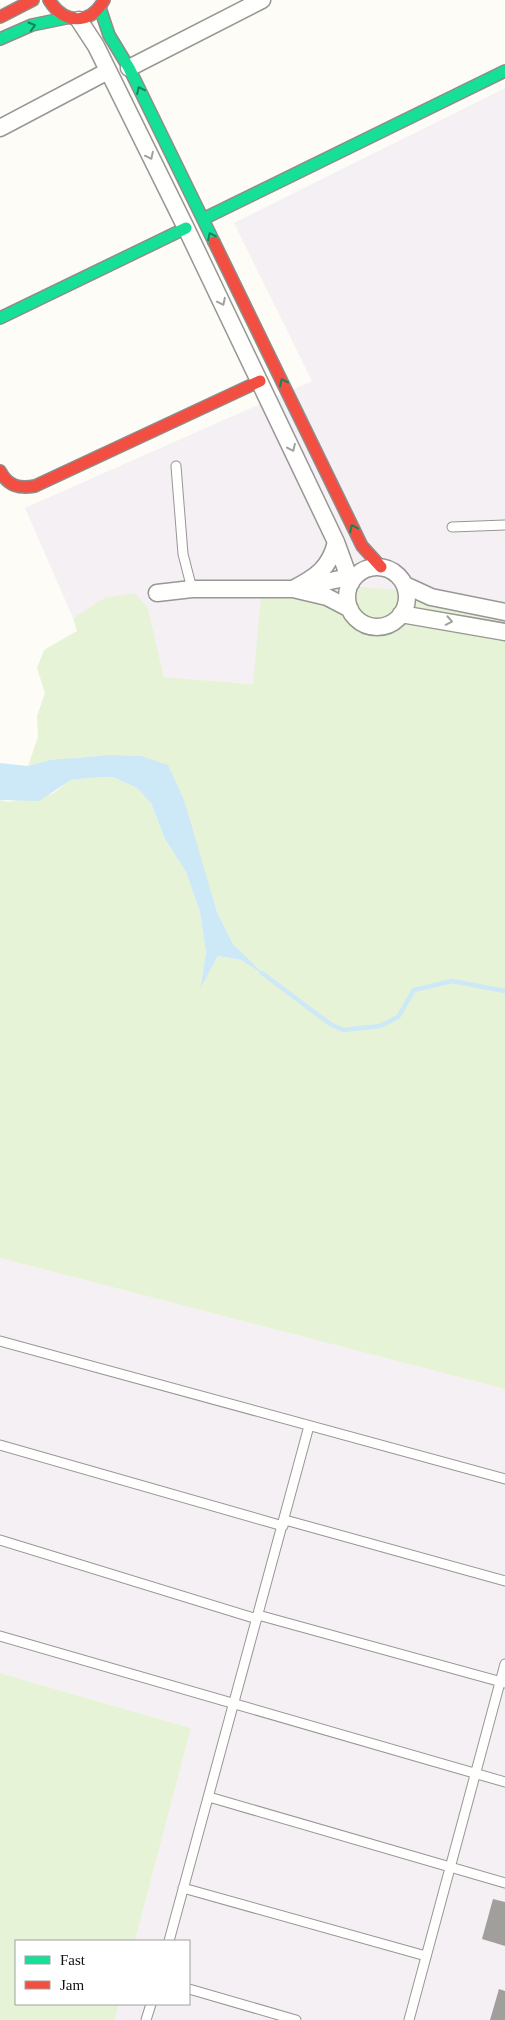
<svg xmlns="http://www.w3.org/2000/svg" width="505" height="2020" viewBox="0 0 505 2020" font-family="'Times New Roman',serif">
  <style>
    .industrial { fill: #f5f0f3 }
    .green { fill: #e7f3d7 }
    .water { fill: #cde8f7 }
    .lines { fill: none; stroke-linecap: round; stroke-linejoin: round }
    .stream { stroke: #cde8f7; stroke-width: 4.5 }
    .building { fill: #a19f9c }
    .lane-casing { stroke: #979795; stroke-width: 11 }
    .street-casing { stroke: #979795; stroke-width: 19 }
    .fast-casing { stroke: #8e8d8b; stroke-width: 14 }
    .jam-casing { stroke: #8e8d8b; stroke-width: 14 }
    .lane { stroke: #fffffe; stroke-width: 9 }
    .street { stroke: #fffffe; stroke-width: 16 }
    .fast { stroke: #16e098; stroke-width: 11 }
    .jam { stroke: #f24e42; stroke-width: 11 }
    .oneway { stroke: #14835b }
    .oneway2 { stroke: #a0a09f }
  </style>
  <rect width="100%" height="100%" fill="#fdfcf7"/>
  <path class="industrial" d="M 505,88 L 505,612 L 261,596 L 254,684 L 164,677 L 148,608 L 104,598 L 73,618 L 25,508 L 312,381 L 234,223 Z
    M 0,1258 L 505,1389 L 505,2020 L 115,2020 L 119,2004 L 189,2004 L 189,1941 L 135,1941 L 191,1728 L 0,1673 Z"/>
  <path class="green" d="M 363,587 L 417,592 L 505,612 L 505,1389 L 0,1258 L 0,800 L 8,802 L 52,794 L 71,780 L 88,778 L 113,777 L 137,788 L 151,803 L 165,839 L 186,872 L 200,912 L 206,952 L 200,987 L 218,956 L 241,960 L 263,973 L 233,944 L 217,912 L 202,863 L 141,756 C 103,755 65,757 28,766 L 38,737 L 37,716 L 45,693 L 37,668 L 44,650 L 77,631 L 73,618 L 104,598 L 135,593 L 148,608 L 164,677 L 253,684 L 261,595 Z
    M 0,1673 L 191,1728 L 135,1941 L 16,1941 L 16,2004 L 119,2004 L 115,2020 L 0,2020 Z"/>
  <path class="water" d="M 110,755 L 141,756 L 168,765 L 184,800 L 217,912 L 233,944 L 266,976 L 241,960 L 218,956 L 200,989 L 206,952 L 200,912 L 186,872 L 165,839 L 151,803 L 137,788 L 113,777 L 88,778 L 71,780 L 39,801 L 0,800 L 0,763 L 28,766 L 51,760 Z"/>
  <g class="lines">
    <path class="stream" d="M 262,973 L 330,1024 L 343,1030 L 380,1026 L 398,1017 L 414,990 L 452,981 L 505,991"/>
  </g>
  <path class="building" d="M 493,1899 L 505,1902 L 505,1946 L 482,1939 Z
    M 499,1989 L 505,1991 L 505,2020 L 490,2020 Z"/>
  <g class="lines">
    <defs>
      <path id="lane" d="M 176,466 L 183,554 L 192,589
        M 452,527 L 505,525
        M 0,1341 L 505,1479
        M 0,1445 L 283,1526
        M 285,1520 L 505,1581
        M 0,1540 L 257,1619
        M 258,1615 L 505,1683
        M 0,1636 L 505,1782
        M 209,1797 L 505,1883
        M 183,1888 L 426,1956
        M 169,1941 L 309,1426
        M 189,1989 L 296,2020
        M 146,2020 L 151,2004
        M 409,2020 L 505,1664"/>
      <path id="street" d="M 79,20 L 96,46 L 186,228 L 336,542 L 351,583
        M 129,68 L 262,0
        M 0,128 L 108,71
        M 336,542 C 330,568 316,577 293,589 L 327,597 L 350,609
        M347 597a30 30 0 1 1 60 0a30 30 0 1 1-60 0Z
        M 405,585 L 431,597 L 505,612
        M 157,593 L 192,589 L 293,589 L 349,577
        M 401,614 L 505,632"/>
      <path id="fast" d="M 100,8 L 109,35 L 129,68 L 214,242
        M 0,39 L 32,25 L 66,18
        M 203,219 L 505,71
        M 0,318 L 186,228"/>
      <path id="jam" d="M 49,0 C 64,24 90,26 104,0
        M 0,17 L 33,0
        M 214,242 L 362,546 L 381,567
        M 0,471 C 8,486 19,489 35,486 L 260,381"/>
    </defs>
    <use href="#lane" class="lane-casing"/>
    <use href="#street" class="street-casing"/>
    <use href="#fast" class="fast-casing"/>
    <use href="#jam" class="jam-casing"/>
    <use href="#lane" class="lane"/>
    <use href="#street" class="street"/>
    <use href="#fast" class="fast"/>
    <use href="#jam" class="jam"/>
  </g>
  <defs><path id="oneway-chevron" d="M-2-3.5L2.5 0L-2 3.5" fill="none" stroke-width="1.6" stroke-linecap="round" stroke-linejoin="round" transform="scale(1.25)"/></defs>
  <g class="oneway">
    <use href="#oneway-chevron" transform="translate(32 26) rotate(-16)"/>
    <use href="#oneway-chevron" transform="translate(140 90) rotate(-116)"/>
    <use href="#oneway-chevron" transform="translate(211 236) rotate(-116)"/>
    <use href="#oneway-chevron" transform="translate(283 382) rotate(-116)"/>
    <use href="#oneway-chevron" transform="translate(353 528) rotate(-116)"/>
  </g>
  <g class="oneway2">
    <use href="#oneway-chevron" transform="translate(150 156) rotate(64)"/>
    <use href="#oneway-chevron" transform="translate(222 302) rotate(64)"/>
    <use href="#oneway-chevron" transform="translate(292 448) rotate(65)"/>
    <use href="#oneway-chevron" transform="translate(449 621) rotate(11)"/>
  </g>
  <rect x="15" y="1940" width="175" height="65" fill="#ffffff" stroke="#a0a0a0"/>
  <rect x="25" y="1956" width="25" height="8" fill="#16e098" stroke="#a0a0a0"/>
  <text x="60" y="1965" font-size="15" fill="#111111">Fast</text>
  <rect x="25" y="1981" width="25" height="8" fill="#f24e42" stroke="#a0a0a0"/>
  <text x="60" y="1990" font-size="15" fill="#111111">Jam</text>
</svg>
